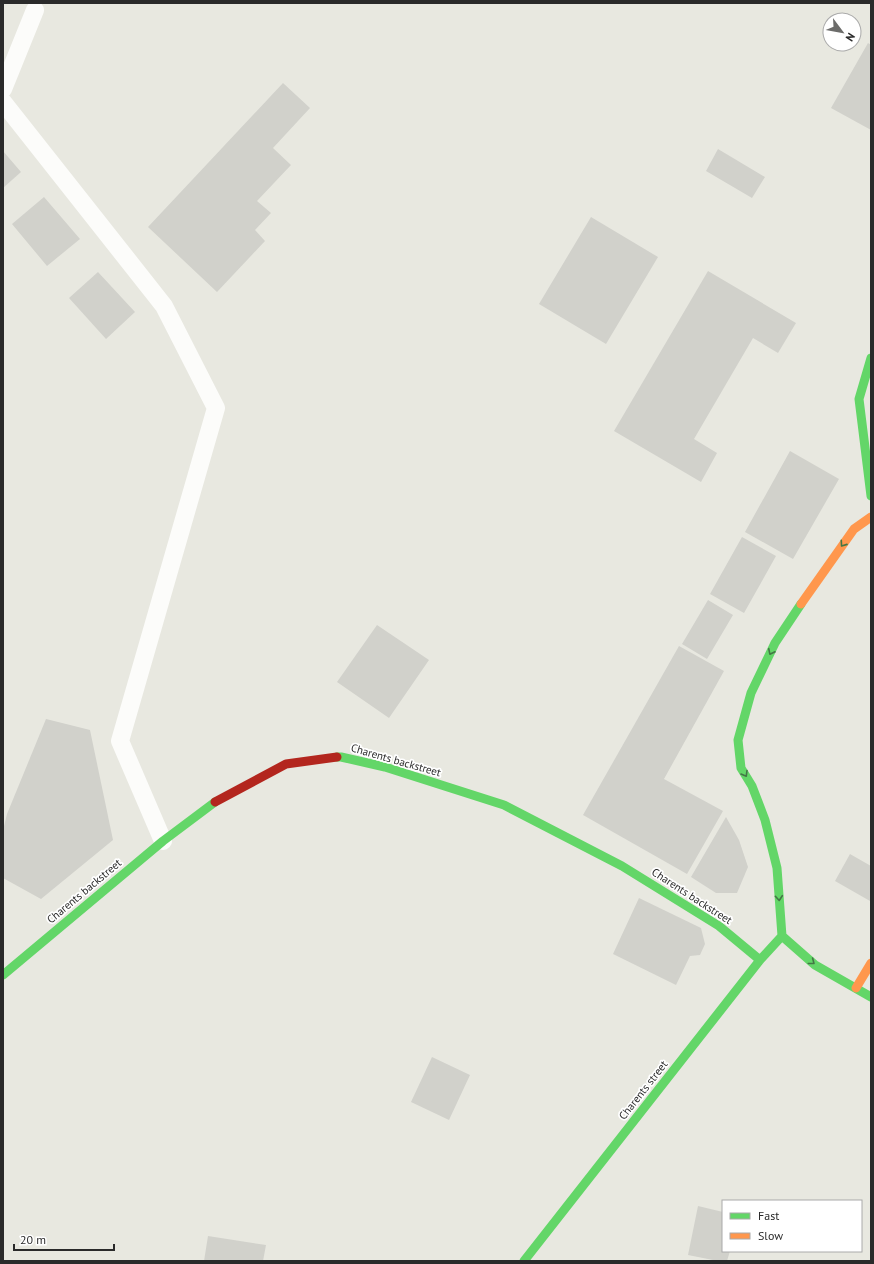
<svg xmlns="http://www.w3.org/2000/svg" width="874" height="1264" viewBox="0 0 874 1264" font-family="'PT Sans',sans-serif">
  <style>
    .building { fill: #d1d1cb }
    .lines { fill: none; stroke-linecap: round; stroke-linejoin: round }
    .lane { stroke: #fcfcfa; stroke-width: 18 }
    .fast { stroke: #63d668; stroke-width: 9 }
    .slow { stroke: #ff974d; stroke-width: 9 }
    .jam { stroke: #b3261e; stroke-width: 9 }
    .oneway { stroke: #447746 }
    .labels { text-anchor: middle; stroke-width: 3.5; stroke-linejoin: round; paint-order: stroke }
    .street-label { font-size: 11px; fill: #2a2a2a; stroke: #fff }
  </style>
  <rect width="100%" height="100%" fill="#e8e8e0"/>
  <path class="building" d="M 868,43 L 871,45 L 871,130 L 831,108 Z
    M 283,83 L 310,108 L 273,148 L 291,165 L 257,201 L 271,213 L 255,230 L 265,241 L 217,292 L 148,227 Z
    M 718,149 L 765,177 L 752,198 L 706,171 Z
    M 3,151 L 21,172 L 3,188 Z
    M 44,197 L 80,239 L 47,266 L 12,224 Z
    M 591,217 L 658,257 L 606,344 L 539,304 Z
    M 708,271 L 796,323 L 778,353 L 753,338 L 694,439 L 717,453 L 701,482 L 614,431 Z
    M 98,272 L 135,312 L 106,339 L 69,298 Z
    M 790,451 L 839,479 L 793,559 L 745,532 Z
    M 742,537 L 776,556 L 744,613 L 710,594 Z
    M 708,600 L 733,615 L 707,659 L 682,644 Z
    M 377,625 L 429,660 L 389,718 L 337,682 Z
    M 679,646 L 724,671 L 664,779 L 723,811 L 687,874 L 583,815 Z
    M 46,719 L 90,730 L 113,840 L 41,899 L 3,878 L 3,830 L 7,814 Z
    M 726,817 L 739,840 L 748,867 L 737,893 L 716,893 L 691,877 Z
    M 850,854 L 871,866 L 870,901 L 835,881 Z
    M 639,898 L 701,928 L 705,944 L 700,955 L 690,956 L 676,985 L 613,954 Z
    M 432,1057 L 470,1075 L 449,1120 L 411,1102 Z
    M 698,1206 L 723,1212 L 723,1251 L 730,1251 L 727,1261 L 718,1261 L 688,1255 Z
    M 208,1236 L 266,1245 L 263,1261 L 204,1261 Z"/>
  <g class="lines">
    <path class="lane" d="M 3,89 L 35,10
      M 3,102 L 164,306 L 216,408 L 120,741 L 163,841"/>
    <path class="fast" d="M 871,358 L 859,399 L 871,496
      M 337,757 L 341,757 L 385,767 L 504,805 L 622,866 L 719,926 L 760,960
      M 782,936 L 777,868 L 765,820 L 752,786 L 741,768 L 738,740 L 751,693 L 775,643 L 801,604
      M 782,936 L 815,965 L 871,997
      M 3,975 L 163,841 L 215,802
      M 524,1261 L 760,960 L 782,936"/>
    <path class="slow" d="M 801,604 L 854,529 L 871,517
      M 856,988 L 871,963"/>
    <path class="jam" d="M 215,802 L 286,764 L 337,757"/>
  </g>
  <defs><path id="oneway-chevron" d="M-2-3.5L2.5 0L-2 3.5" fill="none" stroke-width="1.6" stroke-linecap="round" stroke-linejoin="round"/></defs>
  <g class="oneway">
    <use href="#oneway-chevron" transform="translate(843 544) rotate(125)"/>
    <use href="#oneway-chevron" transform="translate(771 652) rotate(116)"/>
    <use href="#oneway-chevron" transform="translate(745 774) rotate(59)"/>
    <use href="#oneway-chevron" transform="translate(779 898) rotate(85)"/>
    <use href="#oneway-chevron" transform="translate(812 962) rotate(38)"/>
  </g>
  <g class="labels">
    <g class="street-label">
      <text transform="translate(396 760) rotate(16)" y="4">Charents backstreet</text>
      <text transform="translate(84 891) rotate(-40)" y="4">Charents backstreet</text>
      <text transform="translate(692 896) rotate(33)" y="4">Charents backstreet</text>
      <text transform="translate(643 1090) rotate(-52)" y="4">Charents street</text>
    </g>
  </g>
  <rect width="874" height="1264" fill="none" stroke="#2a2a2a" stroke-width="8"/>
  <rect x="722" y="1200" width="140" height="52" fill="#ffffff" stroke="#aaaaaa"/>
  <rect x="730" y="1213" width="20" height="6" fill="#63d668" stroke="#aaaaaa"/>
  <text x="758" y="1220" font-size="12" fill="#2a2a2a">Fast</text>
  <rect x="730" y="1233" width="20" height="6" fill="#ff974d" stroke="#aaaaaa"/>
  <text x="758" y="1240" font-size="12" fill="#2a2a2a">Slow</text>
  <g transform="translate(842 32) rotate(122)"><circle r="19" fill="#ffffff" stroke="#aaaaaa"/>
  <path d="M0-3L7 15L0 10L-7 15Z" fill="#6c6c6a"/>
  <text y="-6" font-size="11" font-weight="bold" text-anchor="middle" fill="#2a2a2a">N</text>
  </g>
  <path d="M14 1244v6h100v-6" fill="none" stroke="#2a2a2a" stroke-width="2"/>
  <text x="20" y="1244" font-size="12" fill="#2a2a2a" stroke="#ffffff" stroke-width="3" paint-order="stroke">20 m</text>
</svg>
